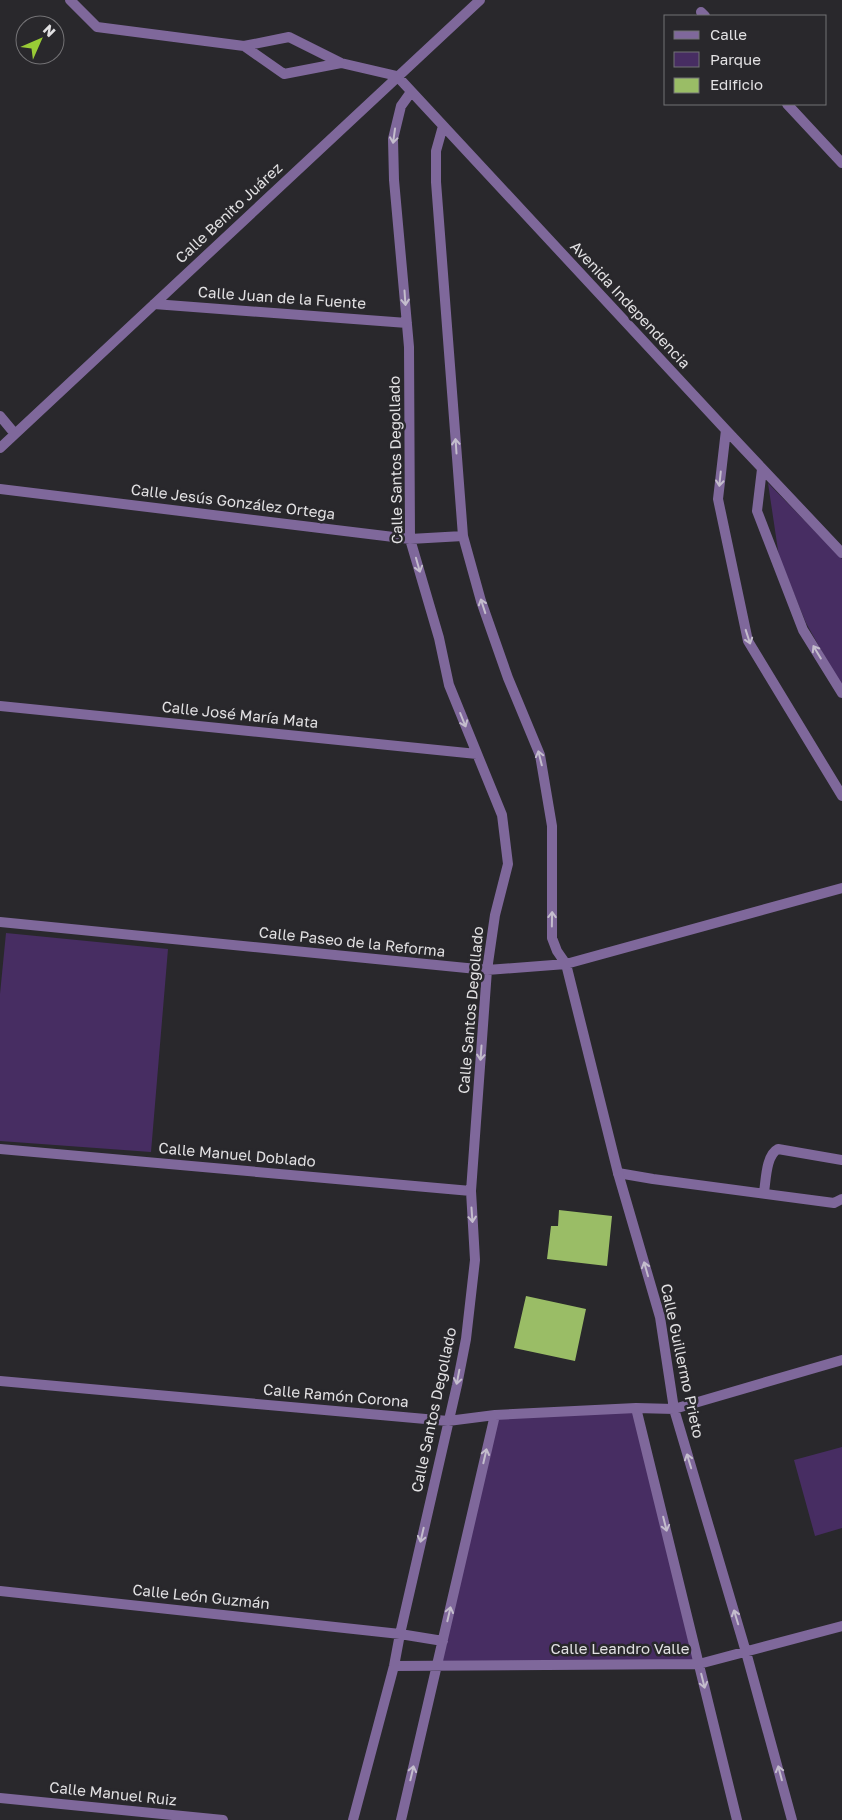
<svg xmlns="http://www.w3.org/2000/svg" width="842" height="1820" viewBox="0 0 842 1820" font-family="'Golos Text',sans-serif">
  <style>
    .green { fill: #472d62 }
    .building { fill: #9abd66 }
    .lines { fill: none; stroke-linecap: round; stroke-linejoin: round }
    .lane { stroke: #7f689b; stroke-width: 10 }
    .street { stroke: #7f689b; stroke-width: 10 }
    .oneway { stroke: #c4bdcd }
    .labels { text-anchor: middle; stroke-width: 5; stroke-linejoin: round; paint-order: stroke }
    .street-label { font-size: 15px; fill: #e2e1e3; stroke: #29282c }
  </style>
  <rect width="100%" height="100%" fill="#29282c"/>
  <path class="green" d="M 768,483 L 842,559 L 842,687 L 806,623 L 779,557 Z
    M 6,933 L 168,949 L 151,1152 L 0,1141 L 0,994 Z
    M 636,1408 L 699,1664 L 437,1666 L 495,1415 Z
    M 842,1447 L 842,1528 L 815,1536 L 794,1460 Z"/>
  <path class="building" d="M 559,1210 L 612,1216 L 607,1266 L 547,1259 L 551,1226 L 558,1226 Z
    M 526,1296 L 586,1309 L 575,1361 L 514,1348 Z"/>
  <g class="lines">
    <path class="lane" d="M 618,1173 L 653,1179 L 834,1203 L 842,1199
      M 764,1192 C 766,1180 766,1155 778,1149 L 842,1160"/>
    <path class="street" d="M 70,0 L 97,27 L 244,46 L 289,37 L 341,63 L 397,76 L 726,430 L 842,553
      M 701,12 L 705,16
      M 244,46 L 284,74 L 341,63
      M 787,104 L 842,163
      M 443,126 L 436,151 L 436,182 L 463,536 L 481,601 L 508,678 L 540,755 L 552,826 L 552,938 L 557,951 L 566,964 L 618,1173 L 660,1317 L 674,1409 L 746,1652 L 792,1820
      M 154,304 L 407,323
      M 0,416 L 15,434
      M 726,430 L 718,499 L 748,641 L 842,796
      M 0,448 L 480,0
      M 762,469 L 757,511 L 803,630 L 842,693
      M 0,489 L 410,539 L 463,536
      M 0,706 L 477,754
      M 0,922 L 487,970 L 566,964 L 842,888
      M 0,1149 L 471,1191
      M 0,1381 L 448,1421 L 495,1415 L 636,1408 L 674,1409 L 842,1360
      M 636,1408 L 737,1820
      M 0,1591 L 400,1634 L 443,1641
      M 394,1666 L 699,1664 L 842,1626
      M 0,1798 L 223,1820
      M 353,1820 L 394,1666 L 400,1634 L 457,1385 L 466,1339 L 475,1260 L 471,1191 L 487,970 L 495,915 L 508,864 L 502,815 L 449,685 L 439,638 L 410,539 L 409,347 L 394,180 L 393,139 L 401,106 L 411,92
      M 401,1820 L 495,1415"/>
  </g>
  <defs><path id="oneway-shaft" d="M-6 0H5M1.5-3L5.5 0L1.5 3" fill="none" stroke-width="1.6" stroke-linecap="round" stroke-linejoin="round" transform="scale(1.25)"/></defs>
  <g class="oneway">
    <use href="#oneway-shaft" transform="translate(394 136) rotate(98)"/>
    <use href="#oneway-shaft" transform="translate(405 298) rotate(86)"/>
    <use href="#oneway-shaft" transform="translate(456 446) rotate(-94)"/>
    <use href="#oneway-shaft" transform="translate(720 479) rotate(96)"/>
    <use href="#oneway-shaft" transform="translate(418 565) rotate(74)"/>
    <use href="#oneway-shaft" transform="translate(483 606) rotate(-108)"/>
    <use href="#oneway-shaft" transform="translate(748 637) rotate(72)"/>
    <use href="#oneway-shaft" transform="translate(817 652) rotate(-121)"/>
    <use href="#oneway-shaft" transform="translate(463 720) rotate(68)"/>
    <use href="#oneway-shaft" transform="translate(540 758) rotate(-104)"/>
    <use href="#oneway-shaft" transform="translate(552 919) rotate(-89)"/>
    <use href="#oneway-shaft" transform="translate(481 1053) rotate(94)"/>
    <use href="#oneway-shaft" transform="translate(472 1215) rotate(86)"/>
    <use href="#oneway-shaft" transform="translate(646 1269) rotate(-106)"/>
    <use href="#oneway-shaft" transform="translate(458 1377) rotate(101)"/>
    <use href="#oneway-shaft" transform="translate(485 1456) rotate(-77)"/>
    <use href="#oneway-shaft" transform="translate(689 1461) rotate(-107)"/>
    <use href="#oneway-shaft" transform="translate(665 1524) rotate(76)"/>
    <use href="#oneway-shaft" transform="translate(422 1535) rotate(103)"/>
    <use href="#oneway-shaft" transform="translate(449 1614) rotate(-77)"/>
    <use href="#oneway-shaft" transform="translate(736 1617) rotate(-107)"/>
    <use href="#oneway-shaft" transform="translate(703 1681) rotate(76)"/>
    <use href="#oneway-shaft" transform="translate(412 1773) rotate(-77)"/>
    <use href="#oneway-shaft" transform="translate(780 1773) rotate(-105)"/>
  </g>
  <g class="labels">
    <g class="street-label">
      <text transform="translate(229 213) rotate(-43)" y="5">Calle Benito Juárez</text>
      <text transform="translate(282 298) rotate(4)" y="5">Calle Juan de la Fuente</text>
      <text transform="translate(630 305) rotate(47)" y="5">Avenida Independencia</text>
      <text transform="translate(396 460) rotate(-91)" y="5">Calle Santos Degollado</text>
      <text transform="translate(233 502) rotate(7)" y="5">Calle Jesús González Ortega</text>
      <text transform="translate(240 715) rotate(6)" y="5">Calle José María Mata</text>
      <text transform="translate(352 942) rotate(6)" y="5">Calle Paseo de la Reforma</text>
      <text transform="translate(471 1010) rotate(-85)" y="5">Calle Santos Degollado</text>
      <text transform="translate(237 1155) rotate(5)" y="5">Calle Manuel Doblado</text>
      <text transform="translate(682 1361) rotate(78)" y="5">Calle Guillermo Prieto</text>
      <text transform="translate(336 1396) rotate(5)" y="5">Calle Ramón Corona</text>
      <text transform="translate(434 1410) rotate(-78)" y="5">Calle Santos Degollado</text>
      <text transform="translate(201 1597) rotate(6)" y="5">Calle León Guzmán</text>
      <text x="620" y="1654">Calle Leandro Valle</text>
      <text transform="translate(113 1794) rotate(6)" y="5">Calle Manuel Ruiz</text>
    </g>
  </g>
  <rect x="664" y="15" width="162" height="90" fill="#29282c" stroke="#737275"/>
  <rect x="674" y="31" width="25" height="8" fill="#7f689b" stroke="#737275"/>
  <text x="710" y="40" font-size="15" fill="#e2e1e3">Calle</text>
  <rect x="674" y="52" width="25" height="15" fill="#472d62" stroke="#737275"/>
  <text x="710" y="65" font-size="15" fill="#e2e1e3">Parque</text>
  <rect x="674" y="78" width="25" height="15" fill="#9abd66" stroke="#737275"/>
  <text x="710" y="90" font-size="15" fill="#e2e1e3">Edificio</text>
  <g transform="translate(40 40) rotate(45)"><circle r="24" fill="#29282c" stroke="#737275"/>
  <path d="M0-4L9 19L0 12L-9 19Z" fill="#99cb36"/>
  <text y="-8" font-size="14" font-weight="bold" text-anchor="middle" fill="#e2e1e3">N</text>
  </g>
</svg>
